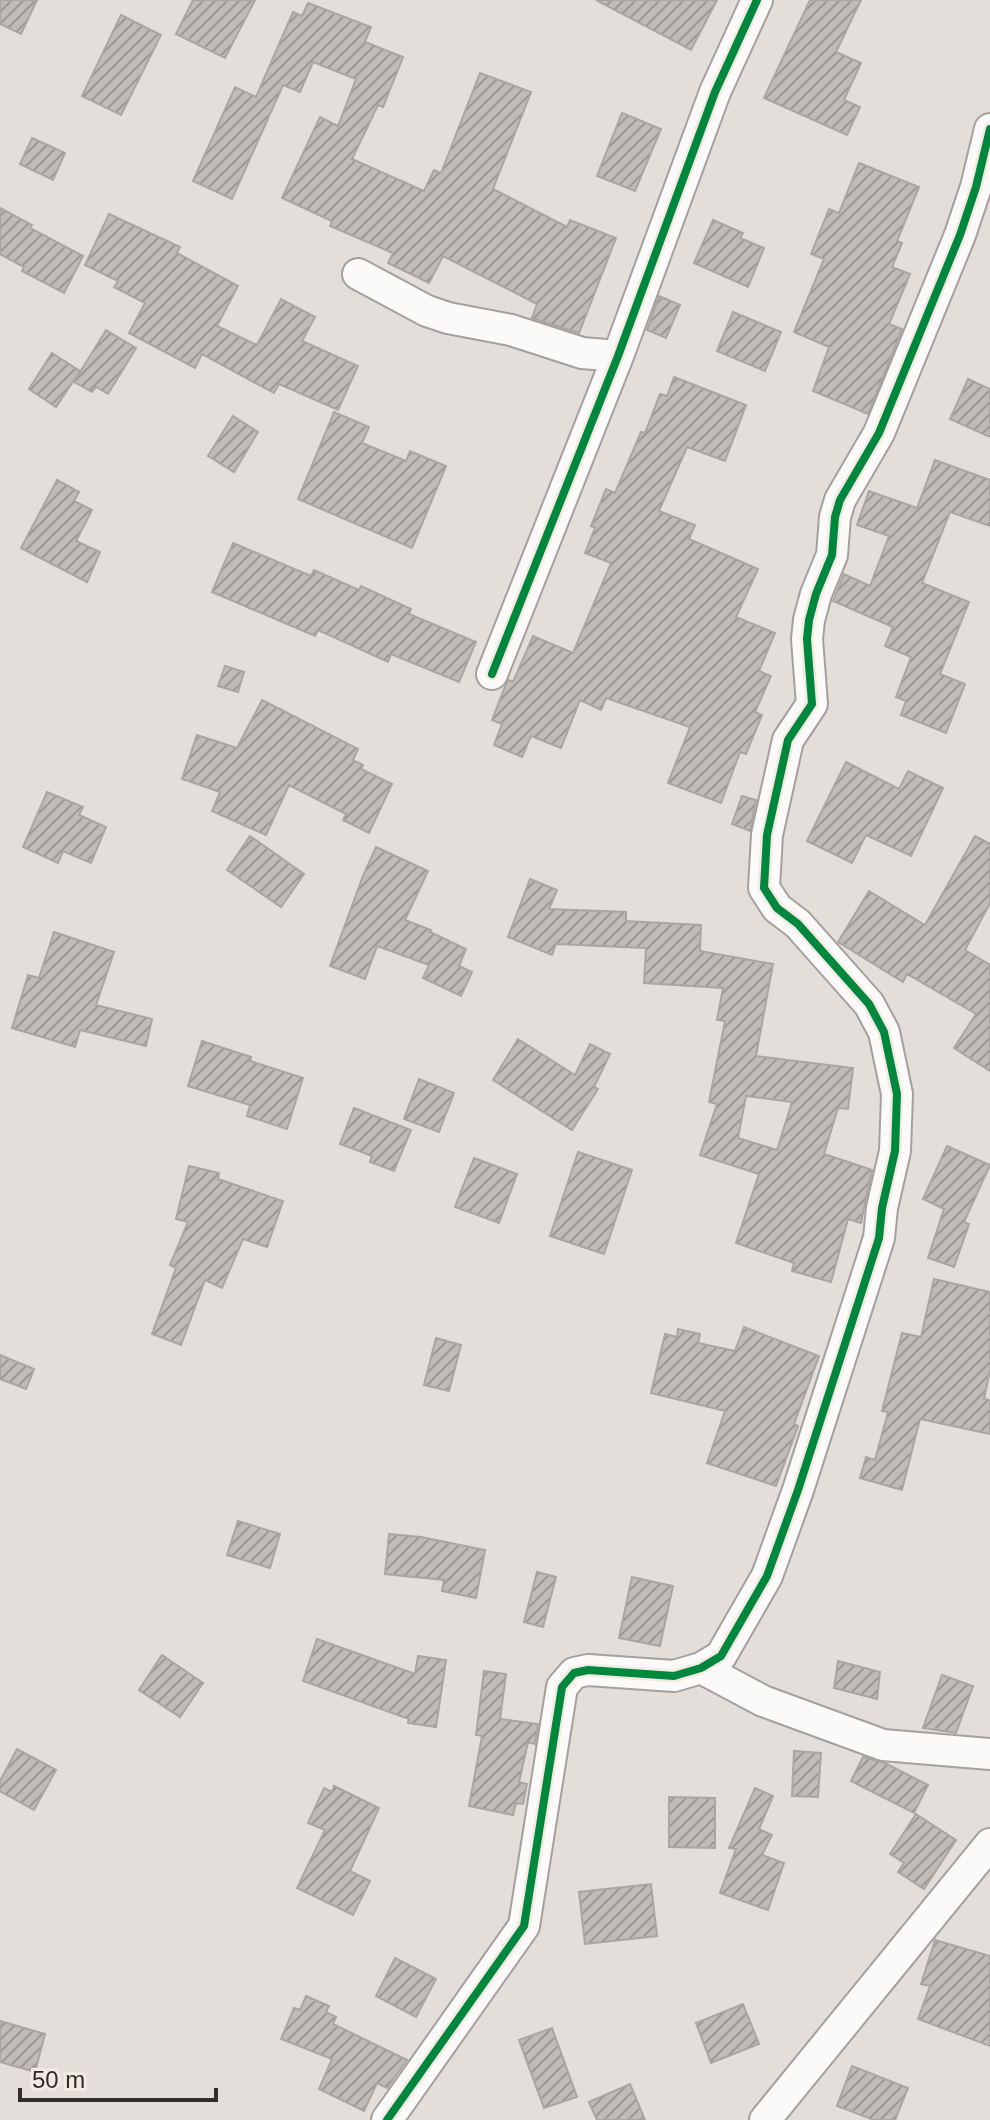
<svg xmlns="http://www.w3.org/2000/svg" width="990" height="2120" viewBox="0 0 990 2120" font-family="Arial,sans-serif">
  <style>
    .building { fill: url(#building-hatch); stroke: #aaa5a2; stroke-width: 2; fill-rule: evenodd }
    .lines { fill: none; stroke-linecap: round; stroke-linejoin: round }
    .street-casing { stroke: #a5a09e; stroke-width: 34 }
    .street { stroke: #fbfaf9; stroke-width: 30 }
    .cycleway-casing { stroke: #f4eae4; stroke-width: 13 }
    .cycleway { stroke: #00873e; stroke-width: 8 }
  </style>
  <defs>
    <pattern id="building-hatch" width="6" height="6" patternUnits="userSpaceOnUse" patternTransform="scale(2)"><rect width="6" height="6" fill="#bfbbb8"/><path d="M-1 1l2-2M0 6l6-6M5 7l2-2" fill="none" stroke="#9c9896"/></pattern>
  </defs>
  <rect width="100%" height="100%" fill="#e4deda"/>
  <path class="building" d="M 0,0 L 37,0 L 21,34 L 0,24 Z
    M 193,0 L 255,0 L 225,58 L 176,34 Z
    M 596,0 L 717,0 L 691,50 Z
    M 810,0 L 861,0 L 836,52 L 861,63 L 844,100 L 860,107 L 847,135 L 764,98 Z
    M 308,3 L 371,27 L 365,42 L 403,57 L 383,107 L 378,105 L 352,159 L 424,191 L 434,170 L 441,173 L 480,73 L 531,92 L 493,189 L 567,227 L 570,220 L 616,238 L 579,333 L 532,318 L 537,304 L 443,256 L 429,283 L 388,263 L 393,253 L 330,226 L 332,221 L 282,198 L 320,117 L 338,126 L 356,79 L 313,62 L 300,92 L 283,85 L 232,199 L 193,181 L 235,87 L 256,97 L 293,12 L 302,16 Z
    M 121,15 L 161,35 L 121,115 L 82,96 Z
    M 622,113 L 661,129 L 635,191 L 597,176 Z
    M 32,138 L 65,153 L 53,180 L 20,164 Z
    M 859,163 L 919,187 L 897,241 L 902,243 L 892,267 L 910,274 L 889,324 L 902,329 L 868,414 L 813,391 L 829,347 L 794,332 L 824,259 L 811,254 L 829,209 L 839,213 Z
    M 0,208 L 32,225 L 30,228 L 83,256 L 64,293 L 22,271 L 24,267 L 0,254 Z
    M 109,214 L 180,247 L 177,253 L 238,286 L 217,326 L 257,345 L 281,299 L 315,317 L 302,341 L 358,366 L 338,410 L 279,384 L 274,393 L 202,354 L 195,368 L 129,333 L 145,303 L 114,287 L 118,281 L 85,265 Z
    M 713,220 L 743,233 L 740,238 L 764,248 L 748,287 L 694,263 Z
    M 659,296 L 680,305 L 666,338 L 647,330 Z
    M 733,312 L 781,332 L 765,371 L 717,351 Z
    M 106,330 L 136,348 L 108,394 L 96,387 L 92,392 L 74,382 Z
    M 52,353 L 80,371 L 56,407 L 29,389 Z
    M 674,377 L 746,405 L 725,461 L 687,447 L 659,511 L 695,525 L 689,539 L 758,569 L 736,617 L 775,633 L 759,671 L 771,676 L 755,712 L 762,715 L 746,754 L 740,752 L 721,803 L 668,783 L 690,727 L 606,698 L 601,710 L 580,700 L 561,748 L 531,736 L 522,757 L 494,745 L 502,724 L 492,720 L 506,684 L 509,680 L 513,682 L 533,636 L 573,653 L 611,563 L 585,553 L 595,528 L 591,526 L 606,489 L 615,493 L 641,432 L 645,433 L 660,394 L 667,396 Z
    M 968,379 L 990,389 L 990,437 L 950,419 Z
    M 334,412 L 369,427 L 362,443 L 406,461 L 410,451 L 446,466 L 412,548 L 298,499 Z
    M 233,416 L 258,432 L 234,472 L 208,456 Z
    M 935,460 L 990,480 L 990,526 L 950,512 L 922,583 L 969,602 L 940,674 L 965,684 L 946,733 L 901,715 L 906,701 L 896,697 L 911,657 L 885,646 L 893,627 L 833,601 L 844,574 L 870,586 L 889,536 L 857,525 L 869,491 L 917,508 Z
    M 57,480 L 79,492 L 74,501 L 92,510 L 76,541 L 100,552 L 87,582 L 21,548 Z
    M 233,543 L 311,576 L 314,570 L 359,590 L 361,586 L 411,609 L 409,614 L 476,642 L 459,682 L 391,654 L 388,662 L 318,630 L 315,636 L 212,592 Z
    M 225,666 L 244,672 L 238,692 L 218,686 Z
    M 262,700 L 358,749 L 353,760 L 363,765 L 361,769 L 392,784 L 369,833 L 343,820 L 346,814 L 289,785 L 266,835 L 212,811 L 220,792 L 182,779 L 197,735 L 237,748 Z
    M 846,762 L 899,789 L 908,771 L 943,788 L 911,856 L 866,835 L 852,863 L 807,841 Z
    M 47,792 L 83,807 L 79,815 L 106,827 L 91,863 L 63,851 L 58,863 L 23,847 Z
    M 742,796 L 756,800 L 750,831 L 732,824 Z
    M 250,836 L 304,874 L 281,907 L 227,870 Z
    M 975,836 L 990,844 L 990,903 L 965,950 L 990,965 L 990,1071 L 954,1048 L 976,1014 L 907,974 L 903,982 L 838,942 L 869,891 L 925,925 Z
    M 376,847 L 428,871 L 405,920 L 431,930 L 430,932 L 466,949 L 459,966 L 472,972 L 461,996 L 423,978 L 429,965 L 377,946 L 365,979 L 330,966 L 363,876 Z
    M 530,879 L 557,890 L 549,909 L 626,912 L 626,921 L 701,925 L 700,951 L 773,964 L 756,1056 L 853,1068 L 848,1109 L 838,1108 L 824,1154 L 872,1170 L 861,1223 L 848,1219 L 831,1282 L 792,1271 L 794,1263 L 736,1243 L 759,1174 L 700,1155 L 717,1104 L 709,1102 L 725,1021 L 717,1020 L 723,988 L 644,983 L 646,948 L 556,944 L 552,955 L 508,937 ZM 746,1096 L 792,1102 L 777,1150 L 738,1138 Z
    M 54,932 L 114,952 L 96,1005 L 152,1019 L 146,1046 L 80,1030 L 75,1047 L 12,1028 L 28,975 L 39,978 Z
    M 518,1039 L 575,1075 L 590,1044 L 610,1054 L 594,1087 L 598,1089 L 572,1130 L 493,1080 Z
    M 202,1041 L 251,1057 L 250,1061 L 303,1078 L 287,1129 L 247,1116 L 250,1105 L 188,1086 Z
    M 419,1079 L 454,1093 L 439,1132 L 404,1119 Z
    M 354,1108 L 411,1130 L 394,1171 L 370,1162 L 372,1156 L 340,1144 Z
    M 947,1146 L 990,1165 L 964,1222 L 969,1224 L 954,1267 L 928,1258 L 944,1209 L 923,1199 Z
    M 578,1152 L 632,1170 L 604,1254 L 550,1236 Z
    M 474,1158 L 517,1174 L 499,1223 L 455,1207 Z
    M 189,1166 L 219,1173 L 218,1179 L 283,1201 L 267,1247 L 243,1239 L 222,1288 L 205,1280 L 181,1345 L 152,1334 L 176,1268 L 170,1265 L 188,1222 L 176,1219 Z
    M 934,1279 L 990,1292 L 990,1370 L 984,1399 L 990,1400 L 990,1434 L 920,1419 L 902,1490 L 860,1478 L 866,1457 L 875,1460 L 888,1412 L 882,1411 L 902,1333 L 921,1337 Z
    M 744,1327 L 819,1356 L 794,1424 L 798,1426 L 776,1486 L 707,1463 L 725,1411 L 651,1393 L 665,1334 L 677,1337 L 678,1329 L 700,1334 L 698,1343 L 735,1351 Z
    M 436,1338 L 461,1345 L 449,1391 L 424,1385 Z
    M 0,1355 L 34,1369 L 26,1389 L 0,1379 Z
    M 238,1521 L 280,1534 L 270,1568 L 227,1555 Z
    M 389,1534 L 421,1537 L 485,1550 L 476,1598 L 442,1591 L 444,1580 L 385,1574 Z
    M 537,1572 L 556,1577 L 543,1627 L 524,1622 Z
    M 632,1577 L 673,1586 L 660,1646 L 619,1638 Z
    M 317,1639 L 415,1674 L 418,1656 L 446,1660 L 436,1727 L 408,1723 L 409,1719 L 303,1681 Z
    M 162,1655 L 203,1683 L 180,1717 L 139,1690 Z
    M 838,1661 L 880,1672 L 877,1699 L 834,1688 Z
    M 484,1671 L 506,1674 L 500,1719 L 538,1724 L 535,1744 L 528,1742 L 519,1782 L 527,1784 L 523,1804 L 516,1803 L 513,1815 L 469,1806 L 482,1736 L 476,1735 Z
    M 942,1675 L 973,1686 L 956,1733 L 923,1728 Z
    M 17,1749 L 56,1770 L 34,1810 L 0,1791 L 0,1781 Z
    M 794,1751 L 821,1753 L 818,1797 L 792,1796 Z
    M 863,1757 L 885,1763 L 928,1785 L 914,1813 L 851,1781 Z
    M 334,1786 L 379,1808 L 350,1871 L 370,1881 L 353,1915 L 297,1888 L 325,1830 L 308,1823 L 324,1788 L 332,1792 Z
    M 755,1788 L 773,1796 L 759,1829 L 772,1835 L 762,1855 L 784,1863 L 768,1910 L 720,1893 L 736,1849 L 729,1848 Z
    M 669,1797 L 715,1798 L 715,1848 L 669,1847 Z
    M 916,1814 L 956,1840 L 924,1889 L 898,1872 L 904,1863 L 890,1854 Z
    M 651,1884 L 657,1936 L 585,1944 L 579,1892 Z
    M 935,1940 L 990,1956 L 990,2046 L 918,2019 L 930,1986 L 921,1984 Z
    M 395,1958 L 436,1979 L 416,2017 L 376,1996 Z
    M 306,1996 L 329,2006 L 326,2012 L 336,2017 L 333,2024 L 407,2060 L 387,2088 L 377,2083 L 364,2111 L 319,2089 L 332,2059 L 281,2039 L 294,2008 L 300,2010 Z
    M 743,2004 L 759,2044 L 711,2063 L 696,2023 Z
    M 0,2021 L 45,2034 L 35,2072 L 0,2062 Z
    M 552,2028 L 577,2097 L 544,2108 L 519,2040 Z
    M 852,2066 L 908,2088 L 895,2120 L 874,2120 L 837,2106 Z
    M 630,2084 L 645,2120 L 597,2120 L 589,2102 Z"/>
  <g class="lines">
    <defs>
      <path id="street" d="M 358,274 L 427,311 L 448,318 L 511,330 L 582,353 L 618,356
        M 492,674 L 618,356 L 715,92 L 757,0
        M 701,1668 L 763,1701 L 883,1745 L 990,1754
        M 387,2120 L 524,1926 L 562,1687 L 574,1673 L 588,1670 L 674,1676 L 701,1668 L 721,1656 L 767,1576 L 798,1490 L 879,1238 L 882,1208 L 895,1151 L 897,1094 L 884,1032 L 869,1004 L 798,924 L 777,908 L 764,888 L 767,835 L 788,740 L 812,704 L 807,639 L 809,620 L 816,594 L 832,555 L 835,517 L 840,500 L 879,433 L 960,235 L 976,187 L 990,129
        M 765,2120 L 990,1844"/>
    </defs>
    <use href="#street" class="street-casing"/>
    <use href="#street" class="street"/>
    <defs>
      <path id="cycleway" d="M 492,674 L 618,356 L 715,92 L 757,0
        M 387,2120 L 524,1926 L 562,1687 L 574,1673 L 588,1670 L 674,1676 L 701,1668 L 721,1656 L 767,1576 L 798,1490 L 879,1238 L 882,1208 L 895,1151 L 897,1094 L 884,1032 L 869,1004 L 798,924 L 777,908 L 764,888 L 767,835 L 788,740 L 812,704 L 807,639 L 809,620 L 816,594 L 832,555 L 835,517 L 840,500 L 879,433 L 960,235 L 976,187 L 990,129"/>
    </defs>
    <use href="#cycleway" class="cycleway-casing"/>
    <use href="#cycleway" class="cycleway"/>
  </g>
  <path d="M20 2088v12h196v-12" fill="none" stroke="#312d2b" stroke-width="4"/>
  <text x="32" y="2088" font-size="24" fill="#312d2b" stroke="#f4eae4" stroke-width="6" paint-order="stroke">50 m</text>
</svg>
